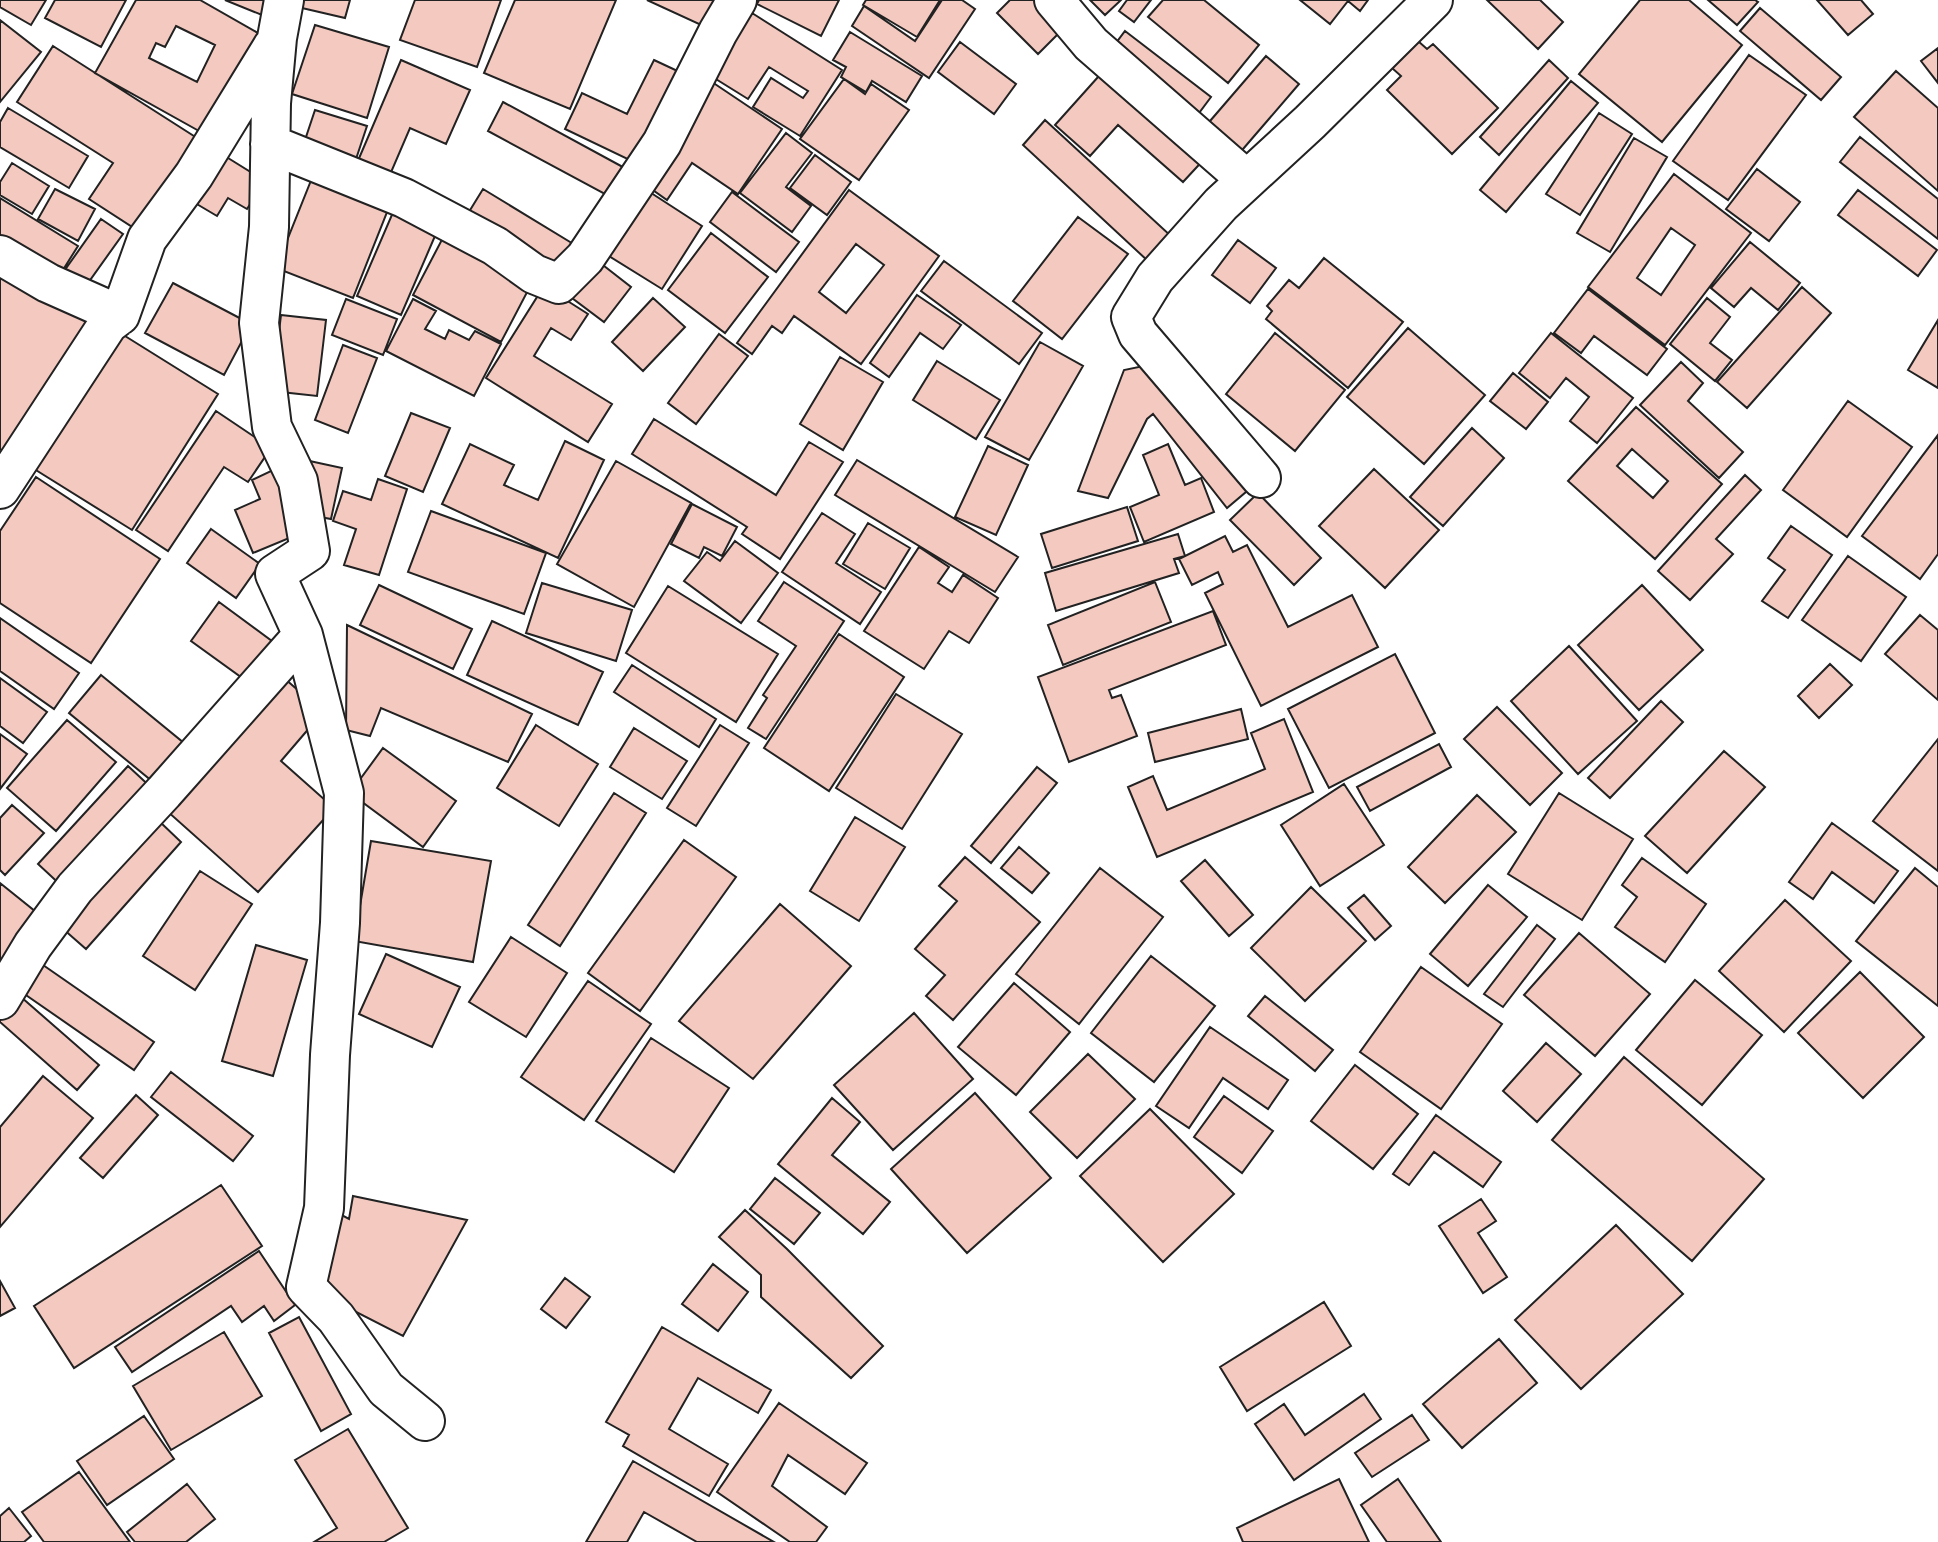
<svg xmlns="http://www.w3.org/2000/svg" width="1938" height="1542" viewBox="0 0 1938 1542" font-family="'Public Sans',sans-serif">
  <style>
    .building { fill: #f3c9c0; stroke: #222; stroke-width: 2; fill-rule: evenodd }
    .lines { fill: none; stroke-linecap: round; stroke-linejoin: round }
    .minor-casing { stroke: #222; stroke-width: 42 }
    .minor { stroke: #fff; stroke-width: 38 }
  </style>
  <rect width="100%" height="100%" fill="#fff"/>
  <path class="building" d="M 0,0 L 46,0 L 31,25 L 0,7 Z
    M 55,0 L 126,0 L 101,47 L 45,18 Z
    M 136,0 L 200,0 L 265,37 L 208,136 L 95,73 Z
    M 225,0 L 268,0 L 262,15 Z
    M 290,0 L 350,0 L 345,18 L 289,5 Z
    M 415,0 L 501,0 L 477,67 L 400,40 Z
    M 515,0 L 616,0 L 570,109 L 484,73 Z
    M 647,0 L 727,0 L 712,30 Z
    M 759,0 L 839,0 L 821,36 L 757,4 Z
    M 866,0 L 940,0 L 917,37 L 863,5 Z
    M 942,0 L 962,0 L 975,9 L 929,78 L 852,26 L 864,6 L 915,41 Z
    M 1010,0 L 1038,0 L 1065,27 L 1038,54 L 997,13 Z
    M 1090,0 L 1121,0 L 1105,15 Z
    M 1127,0 L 1151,0 L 1134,22 L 1119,11 Z
    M 1163,0 L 1204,0 L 1259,45 L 1228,83 L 1148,17 Z
    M 1300,0 L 1368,0 L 1360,11 L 1348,1 L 1330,24 Z
    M 1487,0 L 1540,0 L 1563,22 L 1538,49 Z
    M 1640,0 L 1689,0 L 1742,45 L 1662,142 L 1579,74 Z
    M 1708,0 L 1755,0 L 1758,2 L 1737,25 Z
    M 1817,0 L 1861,0 L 1873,14 L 1848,35 Z
    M 1760,8 L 1841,77 L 1821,100 L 1740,31 Z
    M 752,13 L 842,70 L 800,136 L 753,107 L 771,78 L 803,98 L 808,91 L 769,67 L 748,99 L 711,76 Z
    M 0,20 L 41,52 L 0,102 Z
    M 315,25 L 389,47 L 367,118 L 292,94 Z
    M 176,26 L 215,45 L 197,82 L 149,58 L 156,43 L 165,47 Z
    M 1125,31 L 1211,97 L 1193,121 L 1107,55 Z
    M 850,32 L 922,76 L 906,102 L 872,81 L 866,92 L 841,77 L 846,67 L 833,60 Z
    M 1418,41 L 1427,49 L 1433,44 L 1498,108 L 1452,154 L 1387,90 L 1401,76 L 1392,68 Z
    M 960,42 L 1016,84 L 994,114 L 938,72 Z
    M 53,46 L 197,138 L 137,230 L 89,199 L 113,163 L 17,102 Z
    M 1938,48 L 1938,83 L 1921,61 Z
    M 1749,55 L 1806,95 L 1728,200 L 1673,161 Z
    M 1266,56 L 1299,84 L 1237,156 L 1204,128 Z
    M 401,60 L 470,90 L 446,144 L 410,128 L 386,184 L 354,170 Z
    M 654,60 L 684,74 L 640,165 L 565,129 L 582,93 L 627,114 Z
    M 1549,60 L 1568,78 L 1499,155 L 1480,137 Z
    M 1107,67 L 1208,155 L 1183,182 L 1118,125 L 1090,156 L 1055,125 Z
    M 1896,71 L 1938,108 L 1938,191 L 1854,117 Z
    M 844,79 L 865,94 L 871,84 L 909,110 L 859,180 L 800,139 Z
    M 1571,81 L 1598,103 L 1506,212 L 1480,190 Z
    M 712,82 L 782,129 L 738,194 L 692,163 L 667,200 L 643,183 Z
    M 503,102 L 632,172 L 616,200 L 488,131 Z
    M 8,108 L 88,156 L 69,188 L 0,147 L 0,122 Z
    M 315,110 L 367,126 L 353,168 L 301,152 Z
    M 1599,113 L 1632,134 L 1580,215 L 1546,194 Z
    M 1045,120 L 1172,237 L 1149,262 L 1023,145 Z
    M 786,133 L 812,153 L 786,187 L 811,206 L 792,232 L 740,193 Z
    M 1860,137 L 1938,199 L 1938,239 L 1840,162 Z
    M 1634,138 L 1667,157 L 1610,252 L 1577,233 Z
    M 220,153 L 265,181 L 247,209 L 228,198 L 217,216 L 190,200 Z
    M 815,155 L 851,182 L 827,215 L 790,188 Z
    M 12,163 L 49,186 L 32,214 L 0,195 L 0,182 Z
    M 1757,169 L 1800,202 L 1769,241 L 1726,209 Z
    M 314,173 L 391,202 L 353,298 L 276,268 Z
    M 1674,174 L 1751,233 L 1665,345 L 1588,287 Z
    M 55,189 L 95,209 L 78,241 L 38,219 Z
    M 483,189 L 575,245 L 556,275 L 464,220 Z
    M 645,189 L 702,226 L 662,289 L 604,253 Z
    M 849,190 L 939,256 L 861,364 L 794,316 L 782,333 L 772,326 L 752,354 L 737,343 ZM 856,244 L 884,265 L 846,313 L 819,292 Z
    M 1858,190 L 1937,250 L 1918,276 L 1838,215 Z
    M 732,192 L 799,242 L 776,272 L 710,222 Z
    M 0,198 L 78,246 L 56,281 L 0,247 Z
    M 394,210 L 438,229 L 401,315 L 357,296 Z
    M 1078,217 L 1128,254 L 1062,339 L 1013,301 Z
    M 101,219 L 123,234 L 83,290 L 62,274 Z
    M 1671,228 L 1695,245 L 1661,295 L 1637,278 Z
    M 447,230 L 535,277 L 501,342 L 413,295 Z
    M 711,233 L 768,277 L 725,333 L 668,290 Z
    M 1238,240 L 1276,268 L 1250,303 L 1212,275 Z
    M 1750,242 L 1800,283 L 1778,310 L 1751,288 L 1734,307 L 1711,288 Z
    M 1324,258 L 1403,322 L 1348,388 L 1266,319 L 1272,311 L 1267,306 L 1289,280 L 1299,288 Z
    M 944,261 L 1042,333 L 1019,364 L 921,291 Z
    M 599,262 L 631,287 L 604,322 L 572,298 Z
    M 0,263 L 95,319 L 9,455 L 0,449 Z
    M 173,283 L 251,324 L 224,375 L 145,333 Z
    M 544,286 L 588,314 L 571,340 L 551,328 L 534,356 L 612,404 L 588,442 L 486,378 Z
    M 1802,287 L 1831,313 L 1747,408 L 1717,382 Z
    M 1588,289 L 1667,349 L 1647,375 L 1594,336 L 1581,353 L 1554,333 Z
    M 917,295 L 961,325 L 943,349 L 920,333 L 889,377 L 870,363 Z
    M 653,298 L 685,327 L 643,371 L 612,342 Z
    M 1707,298 L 1730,317 L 1710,343 L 1732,360 L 1715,381 L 1670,344 Z
    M 346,299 L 397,319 L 383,355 L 332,335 Z
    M 413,299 L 436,311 L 425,329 L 445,339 L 449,330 L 469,340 L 475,331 L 501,344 L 474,396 L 386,351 Z
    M 281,315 L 326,320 L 317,396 L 272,391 Z
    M 1938,320 L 1938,388 L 1908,370 Z
    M 1408,328 L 1485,395 L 1424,464 L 1347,397 Z
    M 117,331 L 218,394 L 132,530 L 31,467 Z
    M 1275,333 L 1345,390 L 1295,451 L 1226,394 Z
    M 1551,333 L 1633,398 L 1597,443 L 1570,421 L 1589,397 L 1566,378 L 1550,398 L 1519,373 Z
    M 719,334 L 748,356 L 696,424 L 668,403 Z
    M 1040,342 L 1083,366 L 1029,460 L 985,437 Z
    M 343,345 L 377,358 L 348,433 L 315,420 Z
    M 840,357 L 883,382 L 843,450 L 800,424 Z
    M 937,361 L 1000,400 L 976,439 L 913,400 Z
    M 1681,362 L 1703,383 L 1688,401 L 1743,452 L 1719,478 L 1640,405 Z
    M 1153,364 L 1253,486 L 1227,508 L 1153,414 L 1147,419 L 1108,498 L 1078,491 L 1124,370 Z
    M 1513,373 L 1548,402 L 1526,429 L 1490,401 Z
    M 1848,401 L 1912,447 L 1847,537 L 1783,490 Z
    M 1636,407 L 1722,484 L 1655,559 L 1568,481 Z
    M 216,411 L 271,448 L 248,482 L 224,467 L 168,551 L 136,530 Z
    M 411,413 L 450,428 L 423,492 L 385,476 Z
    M 654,419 L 776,495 L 809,442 L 843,462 L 780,559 L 742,534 L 747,527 L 632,454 Z
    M 1472,428 L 1504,458 L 1443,526 L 1410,497 Z
    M 1938,435 L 1938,554 L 1920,579 L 1862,536 Z
    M 565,441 L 604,460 L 558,558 L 442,504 L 470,444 L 514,465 L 504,485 L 538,500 Z
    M 1168,444 L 1185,485 L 1201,478 L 1214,512 L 1144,542 L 1130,507 L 1159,495 L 1143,455 Z
    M 988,446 L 1028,465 L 996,535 L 955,517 Z
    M 1632,449 L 1668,481 L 1653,498 L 1617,466 Z
    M 305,460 L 342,468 L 331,519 L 309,515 Z
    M 857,460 L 1018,557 L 995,592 L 835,495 Z
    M 616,461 L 691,503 L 634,607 L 557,564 Z
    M 1374,469 L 1439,530 L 1385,588 L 1319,526 Z
    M 273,470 L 299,534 L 253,553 L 235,510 L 260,499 L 252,480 Z
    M 1745,475 L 1761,490 L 1716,539 L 1733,554 L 1690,600 L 1658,571 Z
    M 36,477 L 160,559 L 91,663 L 0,603 L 0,531 Z
    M 378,479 L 407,489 L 379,575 L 344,565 L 356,529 L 333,521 L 343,491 L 371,500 Z
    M 1258,493 L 1321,558 L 1294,585 L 1230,520 Z
    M 692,504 L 737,527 L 722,556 L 704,547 L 699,558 L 671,544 Z
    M 1127,507 L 1138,541 L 1052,568 L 1041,534 Z
    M 431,511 L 546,553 L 524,614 L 408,572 Z
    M 822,513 L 855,534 L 836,563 L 881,592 L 860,624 L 782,572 Z
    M 868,523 L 910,548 L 885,589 L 843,564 Z
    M 1791,526 L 1832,555 L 1788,618 L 1762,601 L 1785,570 L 1768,558 Z
    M 211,529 L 260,564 L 236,598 L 187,563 Z
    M 1178,534 L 1185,556 L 1174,559 L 1179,573 L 1056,611 L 1045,573 Z
    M 1225,536 L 1233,552 L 1247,545 L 1288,627 L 1352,595 L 1378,647 L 1261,706 L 1205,593 L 1223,584 L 1218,572 L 1192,585 L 1179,559 Z
    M 735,541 L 778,573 L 741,623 L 684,581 L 707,552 L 720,561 Z
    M 919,547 L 949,567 L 938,583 L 952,592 L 963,575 L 998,598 L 969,643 L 949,631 L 924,669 L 864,631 Z
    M 1848,556 L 1906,597 L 1861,661 L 1802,620 Z
    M 784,582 L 844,621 L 766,739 L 748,728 L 767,698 L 763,695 L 796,646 L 758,621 Z
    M 1155,582 L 1171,622 L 1063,665 L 1048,625 Z
    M 542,583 L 632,610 L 616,661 L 526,633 Z
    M 379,585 L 472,629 L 453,669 L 360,625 Z
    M 1642,585 L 1703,650 L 1639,710 L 1578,645 Z
    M 668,586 L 778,654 L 736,722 L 626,653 Z
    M 219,602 L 280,647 L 252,685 L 191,641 Z
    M 1213,611 L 1226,645 L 1109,690 L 1112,698 L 1121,695 L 1137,736 L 1069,762 L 1038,677 Z
    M 1920,615 L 1938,630 L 1938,700 L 1885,654 Z
    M 0,618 L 79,673 L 54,709 L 0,671 Z
    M 492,621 L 603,672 L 578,725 L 467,675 Z
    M 347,625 L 532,714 L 508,762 L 381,708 L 370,736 L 346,730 Z
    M 839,634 L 904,677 L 829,791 L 764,748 Z
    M 1569,646 L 1637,721 L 1578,774 L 1511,701 Z
    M 1395,654 L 1435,733 L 1329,788 L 1288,709 Z
    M 1830,664 L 1852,685 L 1819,718 L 1798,696 Z
    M 632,665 L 716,719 L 699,747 L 614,692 Z
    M 101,675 L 190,748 L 158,786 L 69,713 Z
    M 0,678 L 47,712 L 23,743 L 0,726 Z
    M 284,678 L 323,712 L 281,761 L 334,808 L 258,892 L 167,811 Z
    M 896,694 L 962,734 L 902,829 L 836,788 Z
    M 1661,701 L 1683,722 L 1610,798 L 1588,778 Z
    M 1497,707 L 1562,773 L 1530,805 L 1464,739 Z
    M 1241,709 L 1248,739 L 1155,762 L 1148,733 Z
    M 1284,719 L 1313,792 L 1157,857 L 1128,787 L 1153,776 L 1167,810 L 1265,769 L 1251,733 Z
    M 67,720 L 116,762 L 56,831 L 7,788 Z
    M 536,725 L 598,764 L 559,826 L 497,788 Z
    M 720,725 L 749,743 L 696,826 L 667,808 Z
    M 634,728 L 687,761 L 662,799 L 610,767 Z
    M 0,734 L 27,754 L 0,789 Z
    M 1938,739 L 1938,871 L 1873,821 Z
    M 1439,744 L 1451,767 L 1370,811 L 1357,787 Z
    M 383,748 L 456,801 L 423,847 L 350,793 Z
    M 1724,751 L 1765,787 L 1687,873 L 1645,836 Z
    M 128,766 L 155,791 L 65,889 L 38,864 Z
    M 1037,767 L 1057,783 L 991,863 L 971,846 Z
    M 1344,784 L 1384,845 L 1320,886 L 1281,825 Z
    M 614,793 L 646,813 L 560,946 L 528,925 Z
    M 1559,793 L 1633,839 L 1582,920 L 1508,874 Z
    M 1477,795 L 1516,832 L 1445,903 L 1408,867 Z
    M 12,805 L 44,833 L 5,875 L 0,870 L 0,818 Z
    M 855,817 L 905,847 L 859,921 L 810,891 Z
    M 158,820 L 181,842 L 86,949 L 62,928 Z
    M 1832,823 L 1898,871 L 1874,903 L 1832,872 L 1813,899 L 1789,882 Z
    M 684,840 L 736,877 L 640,1011 L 588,973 Z
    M 371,841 L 491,861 L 473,962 L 354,941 Z
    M 1019,847 L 1049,873 L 1032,893 L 1001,868 Z
    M 965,857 L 1040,922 L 953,1020 L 926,996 L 945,975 L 915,949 L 957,901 L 939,886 Z
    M 1642,858 L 1706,904 L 1665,962 L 1615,927 L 1637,897 L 1622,885 Z
    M 1205,860 L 1253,915 L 1229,936 L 1181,881 Z
    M 1100,868 L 1163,917 L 1079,1024 L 1016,974 Z
    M 1915,868 L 1938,887 L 1938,1006 L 1856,941 Z
    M 200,871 L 252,904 L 195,990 L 143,956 Z
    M 0,883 L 41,916 L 0,968 Z
    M 1488,885 L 1527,917 L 1468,986 L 1430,954 Z
    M 1311,887 L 1366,941 L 1305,1001 L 1251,948 Z
    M 1364,895 L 1391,926 L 1375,940 L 1348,908 Z
    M 1785,900 L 1851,961 L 1784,1032 L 1719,971 Z
    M 780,904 L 851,966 L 753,1079 L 679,1021 Z
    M 1537,925 L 1555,939 L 1503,1007 L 1484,994 Z
    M 1579,933 L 1650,994 L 1595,1056 L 1524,995 Z
    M 511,937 L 567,973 L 526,1037 L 469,1002 Z
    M 256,945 L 307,960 L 273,1076 L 222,1061 Z
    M 386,954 L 460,987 L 432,1047 L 359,1014 Z
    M 1151,956 L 1215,1006 L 1154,1082 L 1091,1033 Z
    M 43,965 L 154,1042 L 134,1070 L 23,993 Z
    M 1421,967 L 1502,1024 L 1441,1109 L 1360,1052 Z
    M 1860,972 L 1924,1037 L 1863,1098 L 1798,1033 Z
    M 1695,980 L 1762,1035 L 1702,1105 L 1636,1050 Z
    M 588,981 L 651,1024 L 584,1120 L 521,1077 Z
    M 1014,983 L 1070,1032 L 1016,1095 L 958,1047 Z
    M 13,990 L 99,1065 L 77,1090 L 0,1022 L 0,1005 Z
    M 1265,996 L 1333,1050 L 1315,1071 L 1248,1016 Z
    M 914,1013 L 973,1079 L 893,1150 L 834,1085 Z
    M 1210,1027 L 1288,1080 L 1268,1109 L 1223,1078 L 1189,1128 L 1156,1106 Z
    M 651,1038 L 729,1088 L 674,1172 L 596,1121 Z
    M 1546,1043 L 1581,1074 L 1537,1122 L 1503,1091 Z
    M 1088,1054 L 1135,1099 L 1077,1158 L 1030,1112 Z
    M 1624,1057 L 1764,1179 L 1692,1261 L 1552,1140 Z
    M 1355,1065 L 1418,1114 L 1373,1169 L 1311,1121 Z
    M 171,1072 L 253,1136 L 233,1161 L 151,1097 Z
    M 43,1076 L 93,1118 L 0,1227 L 0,1127 Z
    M 975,1093 L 1051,1178 L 967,1253 L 891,1169 Z
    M 136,1095 L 158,1115 L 103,1178 L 80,1158 Z
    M 1224,1096 L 1273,1131 L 1242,1173 L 1194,1137 Z
    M 832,1098 L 860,1122 L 832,1155 L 890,1202 L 863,1234 L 778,1164 Z
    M 1150,1109 L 1234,1194 L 1163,1262 L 1080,1176 Z
    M 1436,1115 L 1501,1162 L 1483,1187 L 1434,1152 L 1409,1185 L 1393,1174 Z
    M 775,1178 L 820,1213 L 794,1244 L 750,1209 Z
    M 221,1185 L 262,1246 L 74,1368 L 34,1306 Z
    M 353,1196 L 467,1220 L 403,1336 L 317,1292 L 336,1212 L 349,1219 Z
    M 1481,1199 L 1496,1221 L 1478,1233 L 1507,1277 L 1483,1293 L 1439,1226 Z
    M 745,1210 L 787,1249 L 883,1346 L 851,1378 L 761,1297 L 761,1275 L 719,1237 Z
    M 1616,1225 L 1683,1294 L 1581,1389 L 1515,1320 Z
    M 259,1251 L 295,1305 L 274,1321 L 264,1306 L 242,1322 L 231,1306 L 132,1372 L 115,1347 Z
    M 713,1264 L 748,1292 L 718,1331 L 682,1304 Z
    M 565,1278 L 590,1297 L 566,1328 L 541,1309 Z
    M 0,1281 L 15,1308 L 0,1316 Z
    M 1324,1302 L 1351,1346 L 1247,1411 L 1220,1367 Z
    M 299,1317 L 351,1414 L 321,1431 L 269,1333 Z
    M 662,1327 L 771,1390 L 758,1413 L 698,1378 L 669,1429 L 728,1464 L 709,1496 L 623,1446 L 629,1435 L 606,1422 Z
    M 224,1332 L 262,1396 L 171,1450 L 133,1386 Z
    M 1499,1339 L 1537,1383 L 1462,1448 L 1423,1404 Z
    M 1364,1394 L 1381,1419 L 1294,1480 L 1255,1424 L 1284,1404 L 1305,1435 Z
    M 779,1403 L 867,1463 L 845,1494 L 788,1455 L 772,1486 L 827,1527 L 816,1542 L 790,1542 L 717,1492 Z
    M 1412,1415 L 1429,1440 L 1372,1477 L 1355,1453 Z
    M 144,1416 L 174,1459 L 107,1505 L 77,1461 Z
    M 348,1429 L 408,1528 L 384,1542 L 314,1542 L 337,1528 L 295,1460 Z
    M 633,1461 L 774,1542 L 697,1542 L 644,1512 L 627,1542 L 586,1542 Z
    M 79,1472 L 130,1542 L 44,1542 L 22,1512 Z
    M 1339,1479 L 1369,1542 L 1243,1542 L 1237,1528 Z
    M 1398,1479 L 1441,1542 L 1387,1542 L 1361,1505 Z
    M 187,1484 L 215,1519 L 186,1542 L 135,1542 L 127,1532 Z
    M 9,1508 L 31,1536 L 24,1542 L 0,1542 L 0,1516 Z"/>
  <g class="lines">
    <defs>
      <path id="minor" d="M 284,0 L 277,38 L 271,103 L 269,227 L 259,323 L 272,427 L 298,481 L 310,551 L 275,574 L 303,635 L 344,793 L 340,923 L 330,1055 L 324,1208 L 306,1287 L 336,1318 L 386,1389 L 425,1421
        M 1054,0 L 1091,44 L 1247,180
        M 270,144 L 404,198 L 495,246 L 534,274 L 559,284 L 585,258 L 662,143 L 718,32 L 737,0
        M 0,255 L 48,283 L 120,315
        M 1261,478 L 1138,334 L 1131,317 L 1155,278 L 1221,204 L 1310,122 L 1433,0
        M 0,489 L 108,324 L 120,315 L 147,239 L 194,175 L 273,46
        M 0,1000 L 33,945 L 75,888 L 164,792 L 303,635"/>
    </defs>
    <use href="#minor" class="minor-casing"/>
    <use href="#minor" class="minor"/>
  </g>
</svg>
